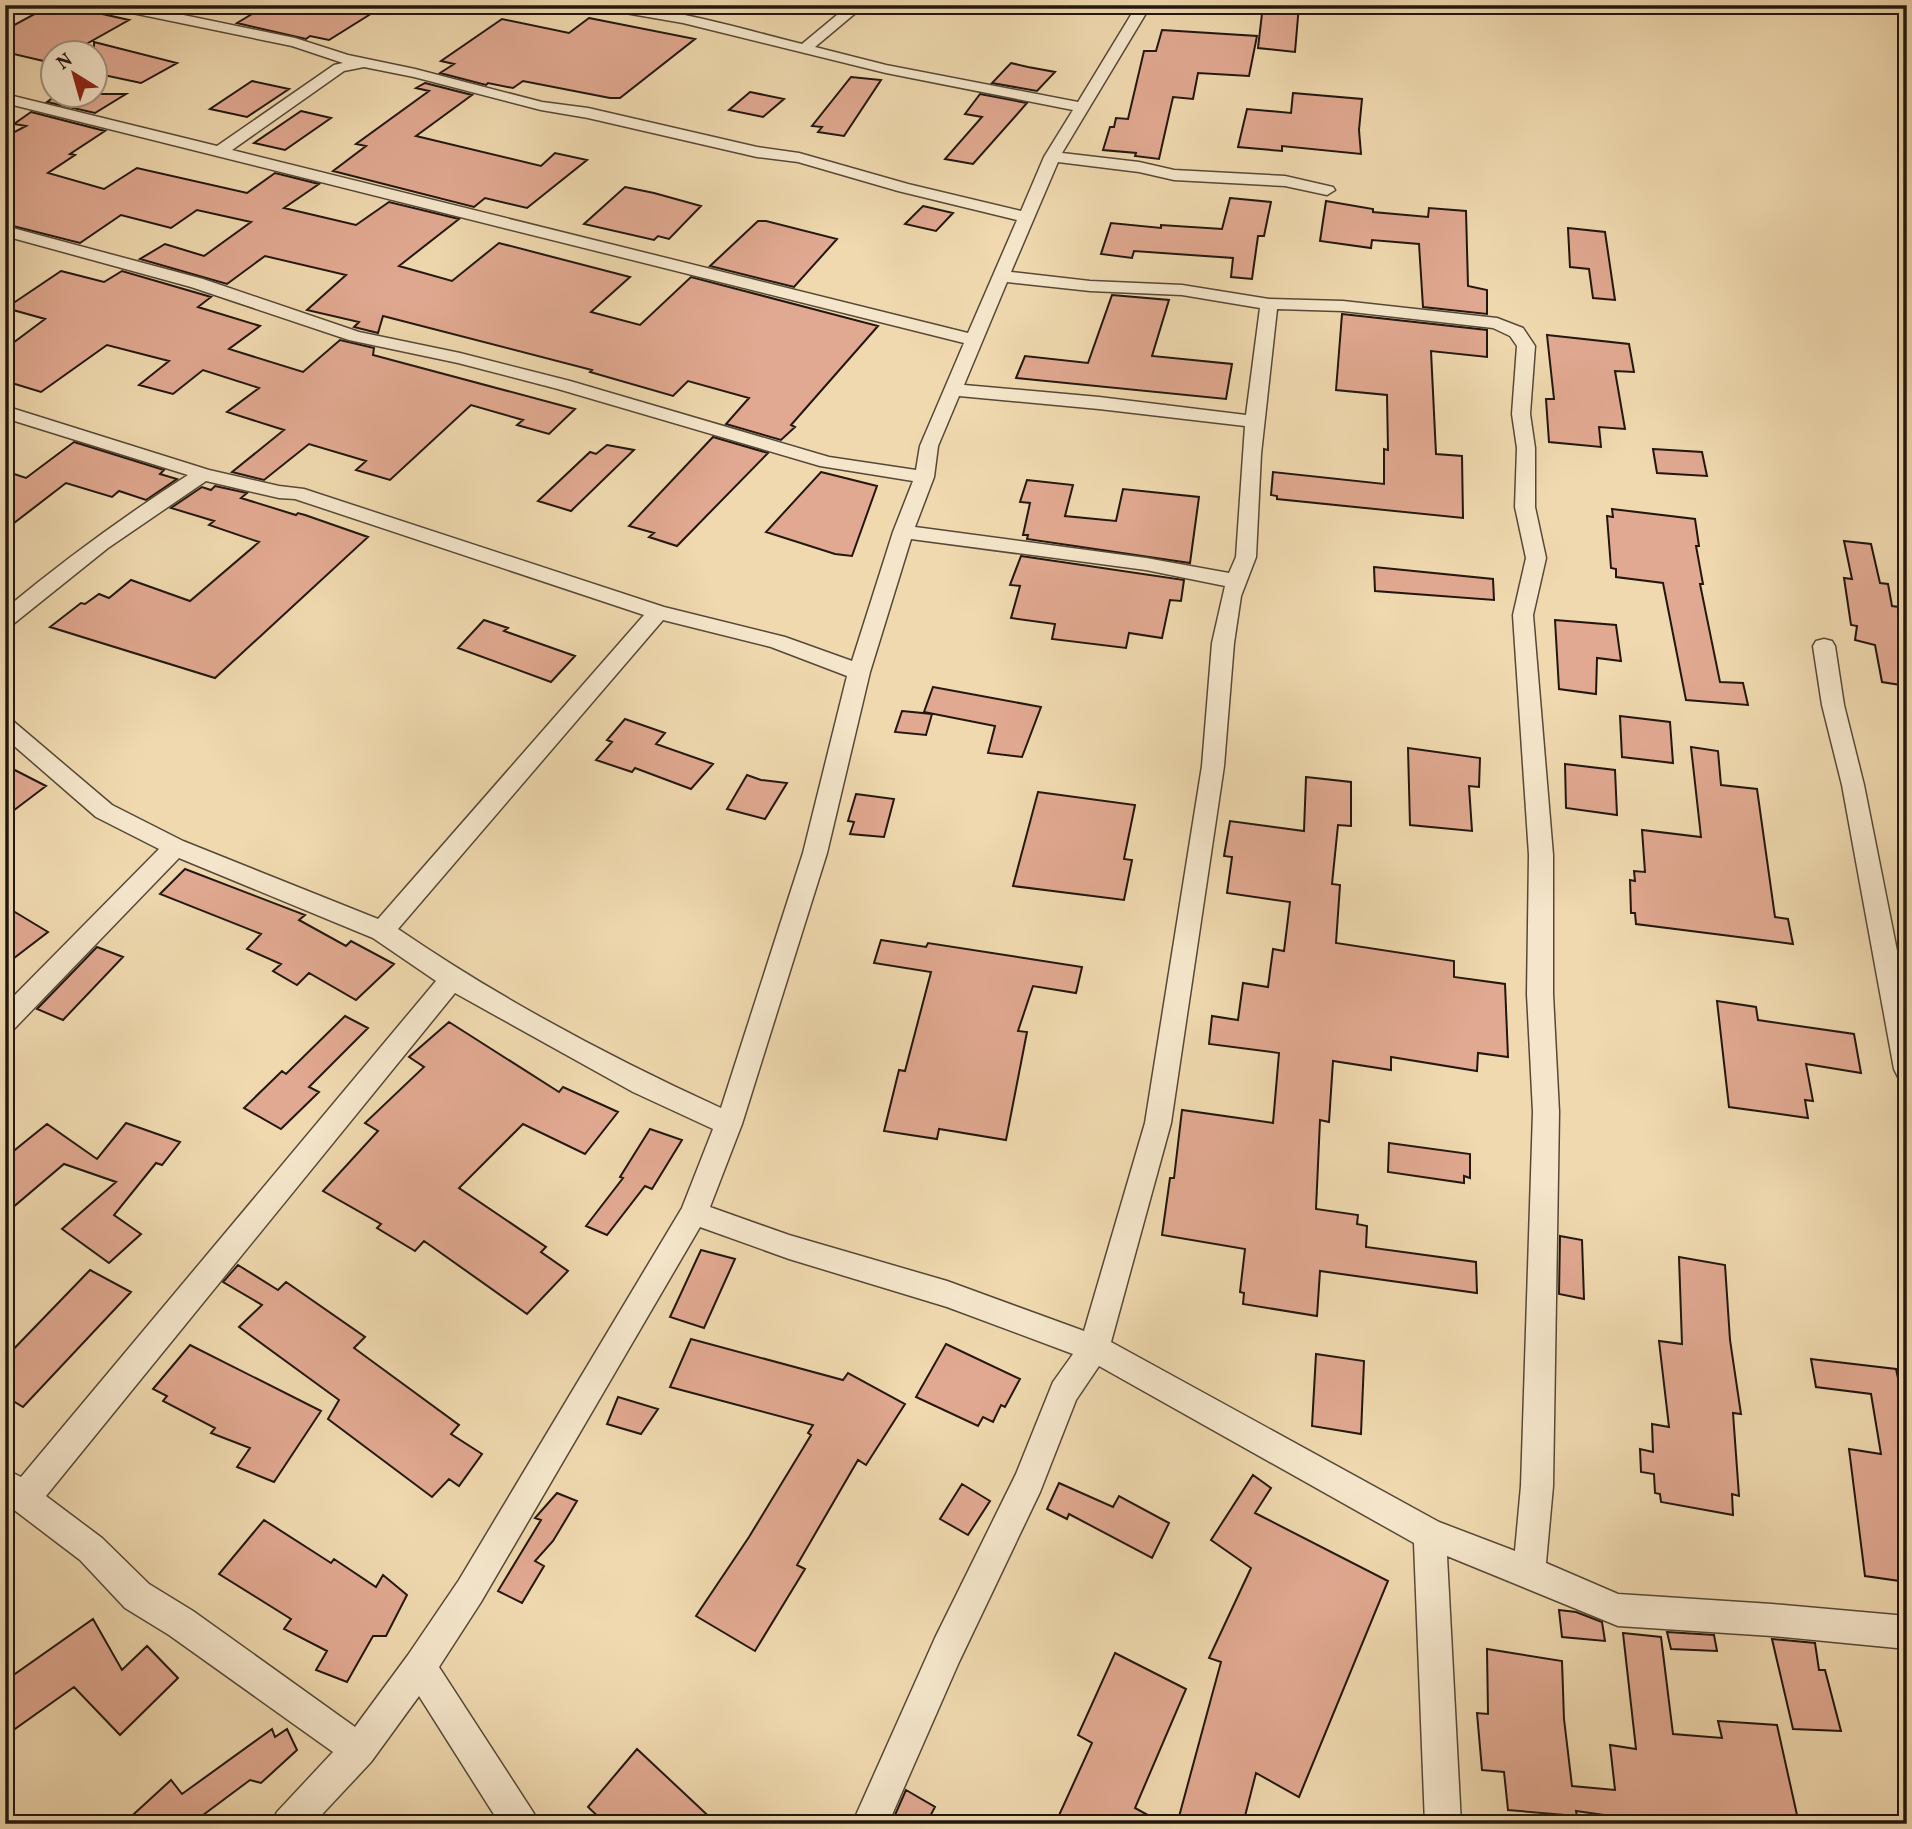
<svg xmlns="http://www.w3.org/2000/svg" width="1912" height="1829" viewBox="0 0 1912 1829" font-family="Vollkorn,serif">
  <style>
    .building { fill: #e1a991; stroke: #22170f; stroke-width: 2 }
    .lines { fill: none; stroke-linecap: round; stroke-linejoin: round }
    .minor-casing { stroke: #564837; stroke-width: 3 }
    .minor { fill: #f5e6cb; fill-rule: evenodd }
  </style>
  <rect width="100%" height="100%" fill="#f0d9af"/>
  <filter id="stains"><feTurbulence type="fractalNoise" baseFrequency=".00286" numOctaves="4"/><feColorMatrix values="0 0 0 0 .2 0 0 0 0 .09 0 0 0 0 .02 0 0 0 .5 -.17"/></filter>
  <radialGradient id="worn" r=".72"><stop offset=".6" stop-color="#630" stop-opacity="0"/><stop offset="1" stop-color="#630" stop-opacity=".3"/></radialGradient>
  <path class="building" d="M 51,5 L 62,5 L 129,20 L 72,52 L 52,52 L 52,63 L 5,52 L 5,30 Z
    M 267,5 L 385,5 L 329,40 L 310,36 L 306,39 L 237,23 Z
    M 1263,5 L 1299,5 L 1295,52 L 1258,48 Z
    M 589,18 L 695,39 L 620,98 L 610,98 L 523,81 L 513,88 L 488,83 L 486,85 L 440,73 L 454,64 L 441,61 L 502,19 L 569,33 Z
    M 1162,30 L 1257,36 L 1249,76 L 1198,73 L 1193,99 L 1173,97 L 1159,159 L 1135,156 L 1136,153 L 1103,150 L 1110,127 L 1114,127 L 1116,118 L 1128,119 L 1144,51 L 1156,51 Z
    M 94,42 L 177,63 L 141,83 L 94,73 Z
    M 1011,63 L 1028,67 L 1055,72 L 1037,91 L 992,83 Z
    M 851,77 L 881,80 L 844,136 L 818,132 L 822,127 L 812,126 Z
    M 252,81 L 289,89 L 247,117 L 210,109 Z
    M 425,83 L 472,95 L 416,136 L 541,166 L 555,153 L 587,160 L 527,208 L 485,198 L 474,207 L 333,171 L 366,146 L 356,144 L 429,91 L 416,88 Z
    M 750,92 L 784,99 L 763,117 L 729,110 Z
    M 1293,93 L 1362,99 L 1359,130 L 1361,154 L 1282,146 L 1282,151 L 1238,147 L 1247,109 L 1291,113 Z
    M 58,94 L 126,94 L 95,113 L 47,102 Z
    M 980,94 L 1027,103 L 973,164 L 945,159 L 982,117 L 965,114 Z
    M 301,111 L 331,118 L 285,150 L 254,143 Z
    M 31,112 L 105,131 L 70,154 L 75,155 L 48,173 L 104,189 L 137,168 L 247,193 L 275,173 L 319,184 L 284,208 L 356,225 L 389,202 L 459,219 L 399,266 L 452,281 L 499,243 L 630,277 L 591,312 L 640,325 L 691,277 L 878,326 L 791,425 L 795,427 L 781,440 L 726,424 L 749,398 L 688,381 L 673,396 L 590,372 L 592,370 L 383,316 L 378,333 L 354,327 L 359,322 L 307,310 L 346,275 L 265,256 L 227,284 L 140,259 L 165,244 L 204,256 L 251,222 L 197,210 L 171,228 L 121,215 L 80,243 L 5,224 L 5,137 L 26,126 L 14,124 Z
    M 625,187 L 654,193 L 701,206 L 669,239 L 658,236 L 654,240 L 584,224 Z
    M 1230,198 L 1271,202 L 1264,236 L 1258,236 L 1252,279 L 1231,277 L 1233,258 L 1134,251 L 1132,258 L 1101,254 L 1111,223 L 1161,228 L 1161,225 L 1222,229 Z
    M 1326,201 L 1373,209 L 1373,212 L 1428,217 L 1429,208 L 1466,211 L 1468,286 L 1487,290 L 1487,314 L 1423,307 L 1419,244 L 1372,240 L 1371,248 L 1320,241 Z
    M 923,206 L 953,213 L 936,231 L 905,224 Z
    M 758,221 L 766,221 L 837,239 L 794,287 L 710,266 Z
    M 1568,228 L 1605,232 L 1615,300 L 1593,298 L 1589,269 L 1570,267 Z
    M 61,271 L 104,282 L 122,271 L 211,297 L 198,307 L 260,326 L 229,349 L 303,372 L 340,340 L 374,348 L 373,355 L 575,409 L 549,434 L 517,425 L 523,420 L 471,405 L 390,480 L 356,470 L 366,461 L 309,444 L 264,480 L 232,472 L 284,430 L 227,412 L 259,388 L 203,370 L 173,394 L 139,385 L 169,361 L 107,345 L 41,392 L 5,381 L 5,349 L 45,319 L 6,308 Z
    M 1112,295 L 1169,300 L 1152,356 L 1232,364 L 1226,399 L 1016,378 L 1025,356 L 1088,363 Z
    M 1342,314 L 1487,330 L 1487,357 L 1431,351 L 1436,454 L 1462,456 L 1463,518 L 1277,499 L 1277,496 L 1271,495 L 1273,472 L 1384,484 L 1384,449 L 1388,450 L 1387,395 L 1336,390 Z
    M 1547,335 L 1629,344 L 1634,372 L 1615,371 L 1625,429 L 1599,427 L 1601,447 L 1549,442 L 1546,399 L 1554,399 Z
    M 713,437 L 768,453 L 677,546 L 649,537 L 654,533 L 629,526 Z
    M 74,442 L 164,470 L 160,474 L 177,479 L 146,500 L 119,491 L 112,497 L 66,483 L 5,530 L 5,471 L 26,478 Z
    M 607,445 L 634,450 L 571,511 L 538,501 L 590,452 L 596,454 Z
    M 1653,449 L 1702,452 L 1707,476 L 1657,473 Z
    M 821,472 L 877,486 L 852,556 L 835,554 L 766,532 Z
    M 1027,480 L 1073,485 L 1065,516 L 1116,521 L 1123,489 L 1199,497 L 1190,563 L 1027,539 L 1028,535 L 1023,535 L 1030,503 L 1020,502 Z
    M 215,486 L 247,493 L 241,498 L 296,515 L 298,513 L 305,515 L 368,537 L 215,678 L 50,627 L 81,603 L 85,604 L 99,594 L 109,598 L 131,580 L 190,601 L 259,542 L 209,525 L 214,521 L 171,508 L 202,487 L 211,490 Z
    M 1612,509 L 1695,519 L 1699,546 L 1696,546 L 1703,584 L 1700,584 L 1720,682 L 1743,683 L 1748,705 L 1686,700 L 1663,583 L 1616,577 L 1616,569 L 1611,568 L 1607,516 L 1613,517 Z
    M 1844,541 L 1871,544 L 1880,583 L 1888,584 L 1892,606 L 1907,608 L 1907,686 L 1882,682 L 1875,645 L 1855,640 L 1857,626 L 1851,625 L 1844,578 L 1852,579 Z
    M 1021,556 L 1184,580 L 1181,601 L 1170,600 L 1162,638 L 1129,633 L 1126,648 L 1052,639 L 1055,624 L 1011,618 L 1020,586 L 1010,585 Z
    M 1374,567 L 1493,579 L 1494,600 L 1375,591 Z
    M 484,620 L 508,628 L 504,631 L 575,656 L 551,682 L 458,648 Z
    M 1555,620 L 1616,625 L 1621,661 L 1597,658 L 1596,694 L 1559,689 Z
    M 933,687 L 1041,707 L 1022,757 L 988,753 L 995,726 L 924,712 Z
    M 902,711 L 932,714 L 926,735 L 895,732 Z
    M 1620,716 L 1670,722 L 1673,763 L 1622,757 Z
    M 625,719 L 665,733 L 656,744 L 713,764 L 691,789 L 635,768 L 632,772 L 596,760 L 612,742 L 607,740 Z
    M 1691,747 L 1718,751 L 1721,785 L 1757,789 L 1775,917 L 1788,919 L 1793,944 L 1636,924 L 1635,913 L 1631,913 L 1630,880 L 1635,881 L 1634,871 L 1645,872 L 1642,830 L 1701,837 Z
    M 1408,748 L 1480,758 L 1479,787 L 1469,786 L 1472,831 L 1410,825 Z
    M 1565,764 L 1615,770 L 1617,815 L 1566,808 Z
    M 5,765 L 46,786 L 5,817 Z
    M 747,775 L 761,780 L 787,783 L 765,819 L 727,809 Z
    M 1306,777 L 1351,782 L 1351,826 L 1338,825 L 1332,884 L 1340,885 L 1336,943 L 1454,961 L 1454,977 L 1505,984 L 1508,1057 L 1478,1053 L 1477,1071 L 1391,1057 L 1391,1070 L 1333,1061 L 1329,1122 L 1320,1120 L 1316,1209 L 1358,1215 L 1357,1224 L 1367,1226 L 1366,1247 L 1476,1262 L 1477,1293 L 1320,1271 L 1317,1316 L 1243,1304 L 1244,1293 L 1240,1292 L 1245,1249 L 1162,1235 L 1170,1178 L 1174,1178 L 1182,1110 L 1273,1123 L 1279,1053 L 1209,1044 L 1212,1016 L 1238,1020 L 1243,983 L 1268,987 L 1273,949 L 1284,951 L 1290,902 L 1227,893 L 1232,857 L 1224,856 L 1230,821 L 1304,831 Z
    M 1038,792 L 1135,805 L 1124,859 L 1132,860 L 1124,900 L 1013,886 Z
    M 856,794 L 894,799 L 884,837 L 850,834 L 854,822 L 848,821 Z
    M 185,869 L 305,915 L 299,920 L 346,946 L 351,941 L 394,964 L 356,1000 L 309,973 L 297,985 L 273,971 L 281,964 L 247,949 L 261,934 L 160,894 Z
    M 5,906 L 48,932 L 5,965 Z
    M 881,940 L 926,947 L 928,943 L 1082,967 L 1076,993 L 1033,986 L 1018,1031 L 1027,1032 L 1006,1140 L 939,1129 L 937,1139 L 884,1131 L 899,1070 L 905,1071 L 931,972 L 874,963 Z
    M 97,947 L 123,957 L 63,1020 L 37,1009 Z
    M 1717,1001 L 1756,1007 L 1758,1020 L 1854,1034 L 1861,1073 L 1806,1064 L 1813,1101 L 1805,1100 L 1808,1118 L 1729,1107 Z
    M 345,1016 L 368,1028 L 309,1087 L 319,1092 L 281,1129 L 244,1108 L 282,1071 L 286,1074 Z
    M 449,1022 L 559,1092 L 563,1087 L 618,1112 L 585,1154 L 523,1124 L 459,1188 L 546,1247 L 541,1252 L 568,1271 L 527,1314 L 424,1241 L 415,1251 L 377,1228 L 381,1224 L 323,1191 L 378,1131 L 365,1123 L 424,1067 L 409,1057 Z
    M 126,1123 L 180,1142 L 162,1165 L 156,1163 L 114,1215 L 141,1234 L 109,1263 L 62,1229 L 116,1182 L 64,1164 L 5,1214 L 5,1158 L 47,1124 L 97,1159 Z
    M 650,1129 L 682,1140 L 652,1189 L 645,1186 L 607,1235 L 586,1226 L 623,1178 L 620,1177 Z
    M 1389,1143 L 1470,1154 L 1470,1178 L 1464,1176 L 1464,1183 L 1388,1172 Z
    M 1560,1236 L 1582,1240 L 1584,1299 L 1559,1294 Z
    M 701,1250 L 735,1259 L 704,1328 L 670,1317 Z
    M 1679,1257 L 1725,1265 L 1730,1340 L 1741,1414 L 1733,1413 L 1739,1496 L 1732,1494 L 1733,1515 L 1661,1502 L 1660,1494 L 1655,1493 L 1654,1474 L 1641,1472 L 1640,1449 L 1653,1452 L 1652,1424 L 1669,1427 L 1659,1341 L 1682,1344 Z
    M 238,1265 L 278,1290 L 286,1282 L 365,1337 L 354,1348 L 459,1425 L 451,1434 L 482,1454 L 459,1486 L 449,1479 L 432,1497 L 328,1419 L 339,1400 L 239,1327 L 262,1305 L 223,1282 Z
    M 90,1270 L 131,1292 L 23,1407 L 5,1396 L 5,1358 Z
    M 691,1339 L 843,1380 L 848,1373 L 905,1404 L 866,1465 L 858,1460 L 797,1565 L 805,1569 L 755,1651 L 696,1616 L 749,1537 L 811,1435 L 808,1433 L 813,1425 L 670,1387 Z
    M 946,1344 L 1020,1379 L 1005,1407 L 1001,1405 L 993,1422 L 983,1417 L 978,1426 L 916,1397 Z
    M 190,1345 L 321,1411 L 274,1482 L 237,1467 L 250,1448 L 211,1433 L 215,1428 L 163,1401 L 167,1396 L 153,1389 Z
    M 1316,1354 L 1364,1361 L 1361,1434 L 1312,1426 Z
    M 1811,1359 L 1896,1369 L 1907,1419 L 1907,1582 L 1865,1576 L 1849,1449 L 1881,1454 L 1871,1394 L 1816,1387 Z
    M 618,1397 L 658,1409 L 641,1434 L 607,1424 Z
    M 1253,1475 L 1271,1488 L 1255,1513 L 1388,1581 L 1299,1797 L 1256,1773 L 1243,1824 L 1177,1824 L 1221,1662 L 1209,1658 L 1251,1568 L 1211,1540 Z
    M 1059,1483 L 1113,1507 L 1119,1496 L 1169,1523 L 1152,1558 L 1069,1514 L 1067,1519 L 1047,1509 Z
    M 962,1484 L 990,1501 L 968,1535 L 940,1519 Z
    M 557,1493 L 577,1501 L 553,1541 L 535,1561 L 544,1566 L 522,1603 L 498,1591 L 541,1520 L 535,1518 Z
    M 264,1520 L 331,1563 L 334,1559 L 376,1587 L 383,1575 L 407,1595 L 386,1636 L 373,1636 L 347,1682 L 316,1670 L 327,1651 L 284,1629 L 291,1619 L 219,1574 Z
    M 1559,1610 L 1576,1612 L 1602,1622 L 1605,1641 L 1562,1637 Z
    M 93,1619 L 122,1670 L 147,1646 L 178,1678 L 120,1735 L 74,1687 L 5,1736 L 5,1681 Z
    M 1667,1632 L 1714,1635 L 1717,1651 L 1671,1649 Z
    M 1623,1633 L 1661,1637 L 1673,1734 L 1722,1738 L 1718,1721 L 1777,1725 L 1799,1824 L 1690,1819 L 1691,1824 L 1667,1824 L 1576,1811 L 1577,1816 L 1508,1810 L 1504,1772 L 1482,1770 L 1477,1713 L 1488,1714 L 1487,1649 L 1562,1661 L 1564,1719 L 1572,1786 L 1615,1790 L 1610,1745 L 1636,1749 Z
    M 1772,1639 L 1815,1643 L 1819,1670 L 1825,1670 L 1841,1731 L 1793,1729 Z
    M 1115,1653 L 1186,1689 L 1135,1808 L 1164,1824 L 1055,1824 L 1092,1743 L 1078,1735 Z
    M 272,1729 L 275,1737 L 287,1729 L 297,1750 L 261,1783 L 250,1780 L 191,1824 L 123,1824 L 171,1780 L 182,1794 Z
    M 637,1749 L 717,1824 L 606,1824 L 588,1807 Z
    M 906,1790 L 935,1807 L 926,1824 L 891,1824 Z"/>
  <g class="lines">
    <defs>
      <path id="minor" d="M 106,5 L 135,5 L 295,38 L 348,55 L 415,69 L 542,102 L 588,108 L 757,147 L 799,153 L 908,184 L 1021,211 L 1044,157 L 1073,110 L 886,73 L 683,23 L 602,9 L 595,5 C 665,5 734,27 802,44 L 849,5 L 865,5 L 815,47 L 886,65 L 1078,102 L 1137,5 L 1151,5 L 1062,153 L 1139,162 L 1174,170 L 1285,176 L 1333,187 L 1335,190 L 1327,195 L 1285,186 L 1174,180 L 1139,172 L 1058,162 L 1011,272 L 1090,281 L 1182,285 L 1269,299 L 1343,301 L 1497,318 L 1523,328 L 1535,346 L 1530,414 L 1535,448 L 1535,507 L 1546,558 L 1533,615 L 1553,855 L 1553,994 L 1559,1112 L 1553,1486 L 1546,1563 L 1618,1594 L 1772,1604 L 1907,1616 L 1907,1649 L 1772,1636 L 1618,1626 L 1447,1556 L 1461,1824 L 1425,1824 L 1414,1543 L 1099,1366 L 1076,1400 L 1040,1492 L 959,1662 L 888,1824 L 852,1824 L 935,1638 L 1016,1474 L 1053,1382 L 1073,1354 L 947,1307 L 789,1259 L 700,1227 L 481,1602 L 439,1667 L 533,1812 L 539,1824 L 500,1824 L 419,1696 L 371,1762 L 313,1824 L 271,1824 L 277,1812 L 333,1752 L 169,1635 L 125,1608 L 80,1560 L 5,1503 L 5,1469 L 21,1477 L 436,981 L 373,938 L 179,858 L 14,1029 L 5,1032 L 5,1005 L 159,849 L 96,817 L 5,738 L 5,718 L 13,721 L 112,805 L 183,841 L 378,919 L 644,615 L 295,499 L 279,498 L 206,481 L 108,548 L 12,625 L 5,627 L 5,609 C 63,561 124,516 188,475 L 5,418 L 5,406 L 209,470 L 279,486 L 304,489 L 664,607 L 785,637 L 852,661 L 893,532 L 913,481 L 820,466 L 558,389 L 458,363 L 349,340 L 191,287 L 5,236 L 5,226 L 203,279 L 359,332 L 460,353 L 570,381 L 829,457 L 916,470 L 920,446 L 964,343 L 5,103 L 5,94 L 217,146 L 334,65 L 343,63 L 292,46 L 113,9 ZM 364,67 L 414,77 L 541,110 L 588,118 L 757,157 L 798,162 L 898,191 L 1017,220 L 968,333 L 232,150 L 344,71 ZM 1007,282 L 1090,291 L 1182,295 L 1260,308 L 1246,415 L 1099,397 L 964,385 ZM 1277,309 L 1343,311 L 1493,328 L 1510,336 L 1517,346 L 1512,414 L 1517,448 L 1515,507 L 1526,558 L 1513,615 L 1529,855 L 1527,994 L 1533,1112 L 1521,1486 L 1515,1551 L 1439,1522 L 1111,1342 L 1171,1123 L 1224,766 L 1234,643 L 1241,596 L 1256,557 L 1261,454 ZM 959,396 L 1099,409 L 1245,426 L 1236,557 L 1229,573 L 1146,558 L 915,527 L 934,477 L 938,446 ZM 911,539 L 1146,570 L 1225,586 L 1212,643 L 1202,766 L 1145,1123 L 1084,1331 L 947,1281 L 789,1235 L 710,1207 L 742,1124 L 827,853 L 870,672 ZM 663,620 L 771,647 L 847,676 L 803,853 L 721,1108 C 609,1057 499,998 398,929 ZM 455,993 L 633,1092 L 713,1129 L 682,1208 L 459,1580 L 408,1655 L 355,1727 L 193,1611 L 149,1584 L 102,1538 L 46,1496 Z
        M 1824,639 L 1832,641 L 1835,646 L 1844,705 L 1864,785 L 1907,1001 L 1907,1080 L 1898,1077 L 1894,1069 L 1842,785 L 1822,705 L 1813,646 L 1816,641 Z"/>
    </defs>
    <use href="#minor" class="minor-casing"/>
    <use href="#minor" class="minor"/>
  </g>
  <rect width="1912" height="1829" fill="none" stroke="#f0d9af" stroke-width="28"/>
  <rect x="7" y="7" width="1898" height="1815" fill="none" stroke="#22170f" stroke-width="3.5"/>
  <rect x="14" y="14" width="1884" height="1801" fill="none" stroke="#22170f" stroke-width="2"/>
  <g transform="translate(74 74) rotate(323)"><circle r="33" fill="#f5e6cb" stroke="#a19380" stroke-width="2"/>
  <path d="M0-5L12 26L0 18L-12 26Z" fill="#8f2418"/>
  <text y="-10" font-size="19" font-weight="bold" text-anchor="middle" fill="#22170f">N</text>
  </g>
  <rect width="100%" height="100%" filter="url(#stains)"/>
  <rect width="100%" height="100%" fill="url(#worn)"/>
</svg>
